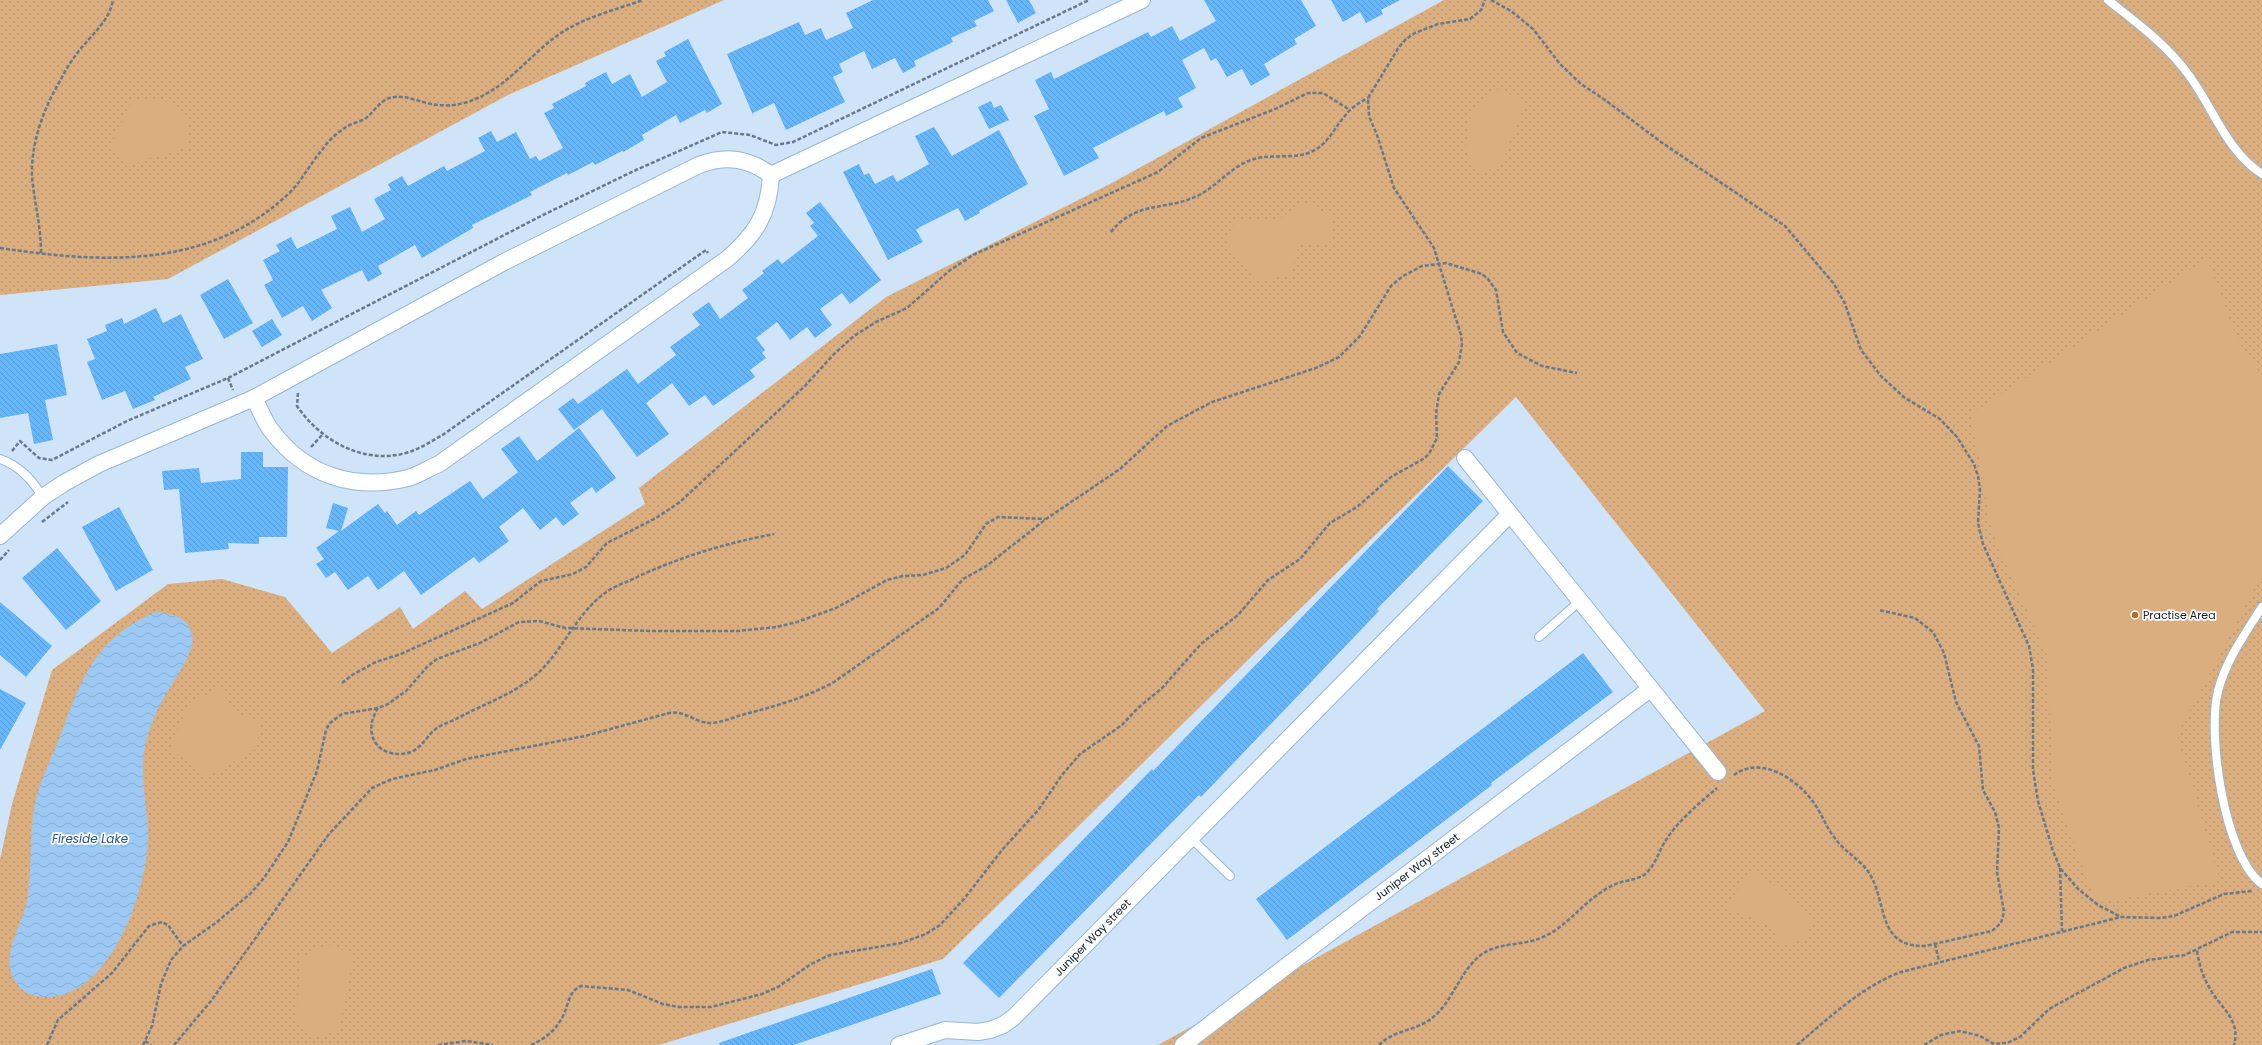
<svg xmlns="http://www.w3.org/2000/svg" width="2262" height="1045" viewBox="0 0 2262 1045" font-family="Poppins,sans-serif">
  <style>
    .grass { fill: url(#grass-dots) }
    .pitch { fill: #dbae80 }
    .water { fill: url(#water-waves) }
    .building { fill: url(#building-back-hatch) }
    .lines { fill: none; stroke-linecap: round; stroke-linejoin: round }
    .lane-casing { stroke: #94b8d8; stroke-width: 10 }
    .street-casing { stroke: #94b8d8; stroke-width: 18 }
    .path { stroke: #687989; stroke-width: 2.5; stroke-dasharray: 4 2; stroke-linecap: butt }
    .lane { stroke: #fff; stroke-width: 8 }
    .street { stroke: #fff; stroke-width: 16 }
    .poi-dot { fill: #aa712f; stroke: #fff; stroke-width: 1.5 }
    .labels { text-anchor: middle; stroke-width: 3.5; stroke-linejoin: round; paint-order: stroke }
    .poi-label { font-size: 11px; fill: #101e2a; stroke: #fff; text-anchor: start }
    .street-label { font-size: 11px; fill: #101e2a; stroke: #fff }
    .water-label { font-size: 12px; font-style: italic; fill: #225986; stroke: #fff }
  </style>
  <defs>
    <pattern id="grass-dots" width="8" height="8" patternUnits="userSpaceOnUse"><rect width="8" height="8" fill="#dbae80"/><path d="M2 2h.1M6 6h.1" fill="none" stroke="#bb956f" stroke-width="1.8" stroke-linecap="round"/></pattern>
    <pattern id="water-waves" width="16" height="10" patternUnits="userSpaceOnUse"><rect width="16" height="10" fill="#9cc9f3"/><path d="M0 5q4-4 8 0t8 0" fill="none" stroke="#85acd0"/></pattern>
    <pattern id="building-back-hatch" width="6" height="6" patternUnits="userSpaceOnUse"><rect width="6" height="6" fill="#66b6fa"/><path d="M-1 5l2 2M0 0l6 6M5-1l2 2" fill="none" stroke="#579cd6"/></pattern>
  </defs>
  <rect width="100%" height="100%" fill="#cfe4f9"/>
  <path class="grass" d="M 0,0 L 724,0 L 508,95 L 168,279 L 0,295 Z
    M 1444,0 L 2262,0 L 2262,1045 L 1158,1045 L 1765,711 L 1516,397 L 943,959 L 659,1045 L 0,1045 L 0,860 L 12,804 L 52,670 L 168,584 L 222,579 L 285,597 L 332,653 L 400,607 L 413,629 L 465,591 L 482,609 L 645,504 L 639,488 L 886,297 L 1110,184 Z"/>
  <path class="pitch" d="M 1499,89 L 1525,102 L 1501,166 L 1479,173 L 1465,150 L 1472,109 Z
    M 160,98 L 189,117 L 189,146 L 125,166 L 111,144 L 133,99 Z
    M 1302,201 L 1332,217 L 1330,242 L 1299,245 L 1291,275 L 1256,281 L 1225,240 L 1237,220 L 1278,221 Z
    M 2207,259 L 2238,341 L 2262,376 L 2262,575 L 2177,735 L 2220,881 L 2095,903 L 2053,783 L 2047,655 L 1992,533 L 1971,414 Z
    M 220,688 L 234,712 L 261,722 L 256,749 L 207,777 L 170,748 L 189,703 Z
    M 1753,868 L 1814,919 L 1804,940 L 1779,945 L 1772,926 L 1725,908 Z
    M 326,944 L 352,954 L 350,975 L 339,1030 L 312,1038 L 296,1019 L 301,958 Z"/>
  <path class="water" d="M 156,612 C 171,613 189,617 192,635 C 196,654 171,683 162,701 C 154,716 146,736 144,753 C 140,780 148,809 148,836 C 148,891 107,1010 35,996 C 26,994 19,988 14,980 C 0,953 22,927 27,901 C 33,867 28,829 37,795 C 42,776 52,758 59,739 C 81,681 94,638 156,612 Z"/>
  <path class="building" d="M 873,0 L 988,0 L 994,11 L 974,21 L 977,26 L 951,38 L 953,42 L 914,61 L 916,66 L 903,73 L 895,58 L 872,69 L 864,51 L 839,64 L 843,72 L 833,77 L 845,102 L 786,130 L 774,103 L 753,113 L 753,115 L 727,54 L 799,22 L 805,35 L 821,28 L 826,40 L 853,28 L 846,13 Z
    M 1006,0 L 1029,0 L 1036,13 L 1018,23 Z
    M 1204,0 L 1301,0 L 1316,26 L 1294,39 L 1297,44 L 1264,64 L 1270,75 L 1251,86 L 1242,69 L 1227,77 L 1216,58 L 1211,61 L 1204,48 L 1182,60 L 1196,88 L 1178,98 L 1183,107 L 1166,116 L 1164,111 L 1093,148 L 1099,158 L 1064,176 L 1034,116 L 1049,109 L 1035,80 L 1051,72 L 1054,79 L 1148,32 L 1151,37 L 1172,26 L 1180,41 L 1216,21 Z
    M 1331,0 L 1400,0 L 1381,10 L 1383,14 L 1366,23 L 1360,12 L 1343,22 Z
    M 688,39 L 722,104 L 707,113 L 705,110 L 680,123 L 676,115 L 642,135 L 644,140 L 623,152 L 622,151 L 595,165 L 593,162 L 568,175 L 567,173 L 530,192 L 532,195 L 472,225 L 473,228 L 422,258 L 415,245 L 378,266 L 382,274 L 368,282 L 362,270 L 321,290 L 332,308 L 312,321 L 303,306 L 282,318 L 264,285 L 273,280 L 263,260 L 280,251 L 276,245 L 291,237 L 297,249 L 337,229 L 331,216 L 350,207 L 362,232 L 385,219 L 374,199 L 391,190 L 388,184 L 402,176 L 408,186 L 444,166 L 447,171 L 485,151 L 478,138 L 491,131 L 497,142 L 516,132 L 530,159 L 536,156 L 539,161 L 563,148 L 544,113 L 554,108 L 552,104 L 586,86 L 585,83 L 606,72 L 612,84 L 630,74 L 642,97 L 667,82 L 656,61 L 666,56 L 664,52 Z
    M 991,101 L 994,108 L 1001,105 L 1009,120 L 989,129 L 978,107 Z
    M 934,127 L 952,156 L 999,130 L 1028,184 L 979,211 L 980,213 L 965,221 L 958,208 L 920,227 L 916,230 L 923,242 L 888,260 L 843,172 L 859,164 L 864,175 L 869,173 L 875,184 L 893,175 L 897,182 L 929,164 L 915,136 Z
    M 820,202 L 881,280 L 850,304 L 842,293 L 820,309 L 832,325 L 815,338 L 807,327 L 790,340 L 777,322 L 756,338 L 765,350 L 762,353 L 766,358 L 750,370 L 755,377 L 713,406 L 705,395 L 689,406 L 672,383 L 646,403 L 669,434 L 637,457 L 602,409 L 574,430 L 558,409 L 573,398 L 578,404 L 627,369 L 638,384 L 676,355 L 670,347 L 700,325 L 692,314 L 709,302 L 720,319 L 748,298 L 742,290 L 764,273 L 762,271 L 778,259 L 782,264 L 818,236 L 810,226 L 814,223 L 806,213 Z
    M 228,279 L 253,323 L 224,339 L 200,295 Z
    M 156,308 L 163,323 L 181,314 L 203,359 L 185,367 L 191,379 L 153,397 L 155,400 L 133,409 L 125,391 L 102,400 L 87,362 L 95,359 L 87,339 L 107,331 L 105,325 L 122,318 L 124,324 Z
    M 272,319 L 282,335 L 262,347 L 252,331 Z
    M 57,344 L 67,395 L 45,400 L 53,440 L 34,444 L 28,413 L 0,418 L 0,354 Z
    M 579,428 L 616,478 L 596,493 L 592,487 L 570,503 L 579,514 L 563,526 L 556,517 L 540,530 L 523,508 L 499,527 L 509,541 L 479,563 L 474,557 L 421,595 L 404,571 L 378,590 L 368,576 L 348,590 L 335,572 L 326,578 L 316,564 L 324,559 L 316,548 L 339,531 L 326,528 L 333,503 L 348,508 L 341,531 L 378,504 L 385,513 L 387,511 L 397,525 L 416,511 L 419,515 L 470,481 L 483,499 L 518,472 L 501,449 L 519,436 L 537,461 Z
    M 241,452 L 263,452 L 263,467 L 288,467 L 287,537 L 259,537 L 259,544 L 228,543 L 229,549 L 185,553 L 179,489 L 164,490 L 162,471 L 199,468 L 201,483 L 241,479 Z
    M 1448,466 L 1483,501 L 1377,609 L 1379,611 L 1201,797 L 1199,795 L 999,998 L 963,963 L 1152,769 L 1153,771 Z
    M 119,507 L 153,570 L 116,591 L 82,527 Z
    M 57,548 L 101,601 L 66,630 L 22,578 Z
    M 0,602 L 52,646 L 26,677 L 0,655 Z
    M 1583,653 L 1613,692 L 1491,783 L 1492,785 L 1287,940 L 1256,899 Z
    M 0,689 L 26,703 L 0,750 Z
    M 932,969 L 941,994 L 794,1045 L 720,1045 L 719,1043 Z"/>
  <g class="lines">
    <defs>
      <path id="lane" d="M 2108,0 C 2137,23 2166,44 2188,74 C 2213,107 2226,151 2262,174
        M 0,459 C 20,466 32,480 43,497
        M 2262,607 C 2245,634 2226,660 2218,691 C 2207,734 2224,856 2262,884
        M 1539,637 L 1580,601
        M 1191,838 L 1230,876"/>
      <g id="street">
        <path d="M 771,175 L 1142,0"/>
        <path d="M 254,398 C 260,409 264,421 271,430 C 305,476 355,491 408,478 C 419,475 429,468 439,464 L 727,259 C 756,234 769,214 771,175"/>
        <path d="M 1465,458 L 1718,772"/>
        <path d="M 0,536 L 43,497 L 64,483 L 99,464 L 254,398 L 504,262 L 699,165 C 726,155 748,158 771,175"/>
        <path id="s1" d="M 899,1045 L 945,1030 L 978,1032 L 990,1030 L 1003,1025 L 1014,1017 L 1510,514"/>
        <path id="s2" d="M 1183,1045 L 1650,689"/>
      </g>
    </defs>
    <use href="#lane" class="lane-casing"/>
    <use href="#street" class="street-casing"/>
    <path class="path" d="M 1491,0 L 1511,11 L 1533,29 L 1560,64 L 1581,84 L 1605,100 L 1661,142 L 1785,226 L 1834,284 L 1845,304 L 1861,350 L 1881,376 L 1905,398 L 1940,419 L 1957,437 L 1974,464 L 1978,476 L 1980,489 L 1978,523 L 1983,544 L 2029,646 L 2033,669 L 2033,770 L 2038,801 L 2053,851 L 2060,868 L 2078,889 L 2098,905 L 2121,917
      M 1111,232 C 1137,199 1168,212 1201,194 C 1219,184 1231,167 1251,160 C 1270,153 1292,160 1311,152 C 1328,144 1333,130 1344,117 C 1350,109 1358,103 1368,98
      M 0,248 C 100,263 206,270 286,196 C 301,183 309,165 322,150 C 328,141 337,133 346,127 C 352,123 360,122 366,118 C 373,113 377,105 385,100 C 399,92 416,101 431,104 C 442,106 453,106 464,103 C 504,92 526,58 558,35 C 582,18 615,10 643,0
      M 41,253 C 41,229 36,209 33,186 C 28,151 42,111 60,81 C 65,71 71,61 78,52 C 91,35 109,22 113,0
      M 228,378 L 233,390
      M 298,393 L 297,406 C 320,440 363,465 406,453 C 420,449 432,441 444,434 L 706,250 L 708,253
      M 311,447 L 323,434
      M 12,451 L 20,441 L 39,458 L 52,460 L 127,421 L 228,378 L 543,215 L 636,170 L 722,132 L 750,135 L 776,145 L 793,142 L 1089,0
      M 42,522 L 68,502
      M 0,560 L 9,550
      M 342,683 L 352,675 L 376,662 L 401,654 L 513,603 L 541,581 L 573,574 L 586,567 L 607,543 L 656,518 L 680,502 L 804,387 L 834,354 L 854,336 L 876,322 L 907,308 L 949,271 L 973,255 L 1158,172 L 1201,138 L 1275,109 L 1308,93 L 1323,93 L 1350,110
      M 378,708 C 370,720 368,736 379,747 C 387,754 401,756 411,752 C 423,747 427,735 437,728 C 443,724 450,722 456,719 C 483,704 515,694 538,673 C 565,648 578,609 611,589 C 620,584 630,581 639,576 C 683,556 727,543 774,534
      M 1734,775 C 1761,755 1797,779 1814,803 C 1822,814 1826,827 1834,837 C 1844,852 1862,860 1871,876 C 1887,906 1878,947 1925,946 L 1992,931 L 2001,923 L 2004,912 L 1997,872 L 1999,828 L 1995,812 L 1983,790 L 1979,746 L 1956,702 L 1944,653 L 1933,632 L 1915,618 L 1879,610
      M 2060,868 L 2062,931
      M 1935,944 L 1939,961
      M 2197,951 C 2199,964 2203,977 2210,989 C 2221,1008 2241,1020 2234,1045
      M 145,1041 L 151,1045
      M 47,1045 L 58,1020 L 112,973 L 149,926 L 162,922 L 168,925 L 183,946
      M 143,1045 L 152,1026 L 161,984 L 171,960 L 183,946 L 217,922 L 250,894 L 264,878 L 288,842 L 317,771 L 326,730 L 330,723 L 342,714 L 378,708 L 388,704 L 406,691 L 428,666 L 437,659 L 480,643 L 519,622 L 539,621 L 565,628 L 651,631 L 737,631 L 777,627 L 797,622 L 836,608 L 887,580 L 903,576 L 923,575 L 946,568 L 965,555 L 986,524 L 998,517 L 1045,519
      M 174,1045 L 211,1001 L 329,834 L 372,788 L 392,779 L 435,770 L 466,759 L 585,736 L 669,713 C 686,710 696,724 712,723 C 723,722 734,717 745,714 C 776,706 805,698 834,682 L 939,608 L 963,579 L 985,567 L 1046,519 L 1120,469 L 1167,426 L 1212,402 L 1316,368 L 1339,357 L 1360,336 L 1391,286 L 1403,276 L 1422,266 L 1446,263 L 1482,274 L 1488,279 L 1496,290 L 1503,332 L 1517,353 L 1542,366 L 1577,373
      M 438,1045 L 466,1041 L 493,1045
      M 531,1045 C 545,1039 556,1030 563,1016 C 569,1004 568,992 581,986 L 628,990 L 663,1004 L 679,1007 L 711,1007 L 762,994 L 778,987 L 811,964 L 830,955 L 901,943 L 926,934 L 940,925 L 964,899 L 1002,850 L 1039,809 L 1062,775 L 1080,754 L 1122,725 L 1138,708 L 1162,688 L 1201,644 L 1238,615 L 1268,580 L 1300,559 L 1330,523 L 1357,507 L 1391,477 L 1425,458 L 1430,452 L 1437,438 L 1436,414 L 1439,394 L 1459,362 L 1462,344 L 1461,335 L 1434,248 L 1394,188 L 1377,135 L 1369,116 L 1368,98 L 1399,47 L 1406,39 L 1415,33 L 1438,24 L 1470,19 L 1481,10 L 1485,0
      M 1379,1045 C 1393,1030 1416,1031 1432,1018 C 1453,1002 1460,970 1482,954 C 1500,942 1523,946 1543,937 C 1566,927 1579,907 1600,893 C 1606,889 1612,885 1618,883 C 1627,880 1636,880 1644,875 C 1656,866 1659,849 1668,837 C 1681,818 1700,803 1717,788
      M 1797,1045 C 1829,1018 1861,987 1901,972 L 2121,917 L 2161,918 L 2174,916 L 2224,894 L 2252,891
      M 1924,1045 L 1941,1035 L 1960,1031 L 1980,1036 L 1994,1044 L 2007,1043 L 2020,1037 L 2049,1009 L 2124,968 L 2148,960 L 2185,955 L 2232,932 L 2262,932"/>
    <use href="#lane" class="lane"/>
    <use href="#street" class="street"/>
  </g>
  <circle class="poi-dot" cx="2135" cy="615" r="4"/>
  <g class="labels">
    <g class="poi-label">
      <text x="2143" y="619">Practise Area</text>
    </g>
    <g class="street-label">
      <text dy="4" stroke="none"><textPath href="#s2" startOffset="294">Juniper Way street</textPath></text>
      <text dy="4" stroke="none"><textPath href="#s1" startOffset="233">Juniper Way street</textPath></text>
    </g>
    <g class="water-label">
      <text x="90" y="843">Fireside Lake</text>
    </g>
  </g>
</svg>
